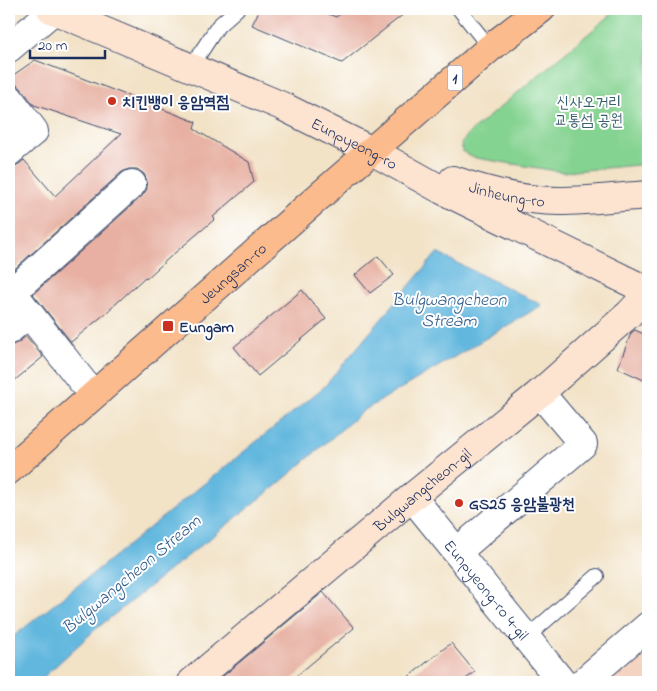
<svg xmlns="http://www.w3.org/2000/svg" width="657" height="691" viewBox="0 0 657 691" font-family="'Indie Flower','Poor Story',sans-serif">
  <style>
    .built { fill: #f5d3c1 }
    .green { fill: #85d391; stroke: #508178 }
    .water { fill: #62b7de; stroke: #3e739e }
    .building { fill: #e7b0a2 }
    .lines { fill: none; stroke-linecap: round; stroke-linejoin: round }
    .lane-casing { stroke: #3b4a6e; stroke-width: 16 }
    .street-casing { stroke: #3b4a6e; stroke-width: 30 }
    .secondary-casing { stroke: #3b4a6e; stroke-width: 30 }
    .primary-casing { stroke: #3b4a6e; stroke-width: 30 }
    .lane { stroke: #fff; stroke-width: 14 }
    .street { stroke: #fff; stroke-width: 28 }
    .secondary { stroke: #fde4d1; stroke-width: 28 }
    .primary { stroke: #fbbb8c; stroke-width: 28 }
    .poi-dot { fill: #c8321e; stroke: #fff; stroke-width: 2 }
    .labels { text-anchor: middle; stroke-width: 4; stroke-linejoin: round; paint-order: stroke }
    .shield { fill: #fff; stroke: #5f6d8e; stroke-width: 1 }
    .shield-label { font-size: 15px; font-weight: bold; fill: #1b2f5e }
    .poi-label { font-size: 16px; font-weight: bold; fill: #1b2f5e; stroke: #fff; text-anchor: start }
    .park-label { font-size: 16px; fill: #3b606d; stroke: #fff }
    .street-label { font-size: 16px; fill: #1b2f5e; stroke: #fff }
    .water-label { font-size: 18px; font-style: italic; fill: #345f8b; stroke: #fff }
  </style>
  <rect width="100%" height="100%" fill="#fff"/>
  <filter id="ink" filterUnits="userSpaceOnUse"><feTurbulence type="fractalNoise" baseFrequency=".02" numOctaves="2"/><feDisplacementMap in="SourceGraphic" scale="10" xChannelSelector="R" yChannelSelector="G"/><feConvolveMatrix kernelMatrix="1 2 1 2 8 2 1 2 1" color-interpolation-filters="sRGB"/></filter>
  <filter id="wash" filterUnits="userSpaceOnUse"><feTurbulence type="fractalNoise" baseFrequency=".0096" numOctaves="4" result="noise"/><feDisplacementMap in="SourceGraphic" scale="20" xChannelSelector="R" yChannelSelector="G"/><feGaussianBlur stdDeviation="1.12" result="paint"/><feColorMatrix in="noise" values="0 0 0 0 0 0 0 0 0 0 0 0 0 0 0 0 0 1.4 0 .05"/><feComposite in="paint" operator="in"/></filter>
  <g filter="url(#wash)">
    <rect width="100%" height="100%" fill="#f2e2c6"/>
    <path class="built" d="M 648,640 L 648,682 L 599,682 Z"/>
    <path class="green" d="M 618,9 L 648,9 L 648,164 L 563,172 L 476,158 L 463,152 L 461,144 L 469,133 Z"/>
    <path class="water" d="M 437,253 L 542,305 L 363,411 L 277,485 L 96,629 L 38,682 L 9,682 L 9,640 L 91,575 L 324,387 Z"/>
    <g id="blocks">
      <path class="building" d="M 260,9 L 316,9 L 336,17 L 347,9 L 410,9 L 342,63 L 252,25 Z
        M 35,60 L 196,122 L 194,129 L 249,162 L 254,182 L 213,217 L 215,219 L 170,257 L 146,279 L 145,277 L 106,313 L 71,342 L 33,294 L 142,196 L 147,189 L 147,181 L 144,174 L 137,169 L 129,169 L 122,172 L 9,274 L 9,167 L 12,167 L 19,164 L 24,160 L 55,196 L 121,134 L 34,105 L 21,88 L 15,84 L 9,83 L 9,78 Z
        M 378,256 L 394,275 L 370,293 L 355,275 Z
        M 302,290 L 326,319 L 258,376 L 234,347 Z
        M 635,330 L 648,336 L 648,382 L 618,368 L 631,333 Z
        M 26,336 L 43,357 L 9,385 L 9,345 L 12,345 L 19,342 Z
        M 323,592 L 354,628 L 289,682 L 216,682 Z
        M 451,643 L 475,672 L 462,682 L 402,682 Z"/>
    </g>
  </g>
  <g filter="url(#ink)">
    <use href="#blocks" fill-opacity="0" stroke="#3b4a6e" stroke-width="1"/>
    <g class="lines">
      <defs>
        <path id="lane" d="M 459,9 L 490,48
          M 191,67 L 218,26 L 237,9
          M 527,637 L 597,576"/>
        <g id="street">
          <path d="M 9,48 L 55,9"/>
          <path d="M 9,98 L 34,131 L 9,152"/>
          <path d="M 9,330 L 29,313"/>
          <path d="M 93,395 L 12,292 L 132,184"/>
          <path id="s1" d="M 412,497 L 562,682"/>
          <path d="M 457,552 L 583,444 L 540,393"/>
          <path d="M 583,682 L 648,626"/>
        </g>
        <g id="secondary">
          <path id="s2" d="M 51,9 L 282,106 L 372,151 L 442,190 L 648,291"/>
          <path id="s3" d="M 453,180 C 487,192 523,201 559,201 C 589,201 619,197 648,195"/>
          <path id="s4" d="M 192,682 L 412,497 L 540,393 L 629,314 L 648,294"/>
        </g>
        <g id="primary">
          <path id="s5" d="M 9,470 L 315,200 L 490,48 L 541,9"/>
        </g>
      </defs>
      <use href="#lane" class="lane-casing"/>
      <use href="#street" class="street-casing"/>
      <use href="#secondary" class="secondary-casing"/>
      <use href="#primary" class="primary-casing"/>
      <use href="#lane" class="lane"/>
      <use href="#street" class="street"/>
      <use href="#secondary" class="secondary"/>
      <use href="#primary" class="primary"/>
    </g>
  </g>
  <g class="poi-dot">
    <circle cx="112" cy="101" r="5"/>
    <rect x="162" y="320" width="12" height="12" rx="2.5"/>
    <circle cx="459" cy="503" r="5"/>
  </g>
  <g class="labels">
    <rect class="shield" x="447.5" y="65.5" width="15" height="25" rx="4"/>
    <g class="shield-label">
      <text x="455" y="83">1</text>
    </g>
    <g class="poi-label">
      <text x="122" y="107">치킨뱅이 응암역점</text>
      <text x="179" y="332">Eungam</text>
      <text x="469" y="509">GS25 응암불광천</text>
    </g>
    <g class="park-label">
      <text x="589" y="107">신사오거리<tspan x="589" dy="18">교통섬 공원</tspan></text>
    </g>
    <g class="street-label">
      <text dy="6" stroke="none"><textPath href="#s2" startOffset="332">Eunpyeong-ro</textPath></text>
      <text dy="6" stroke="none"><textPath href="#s3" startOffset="56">Jinheung-ro</textPath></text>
      <text dy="6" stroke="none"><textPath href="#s5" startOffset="298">Jeungsan-ro</textPath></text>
      <text dy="6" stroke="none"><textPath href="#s4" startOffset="300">Bulgwangcheon-gil</textPath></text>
      <text dy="6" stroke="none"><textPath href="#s1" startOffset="119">Eunpyeong-ro 4-gil</textPath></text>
    </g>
    <g class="water-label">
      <text x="449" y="305">Bulgwangcheon<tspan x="449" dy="21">Stream</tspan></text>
      <text transform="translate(131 574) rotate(-40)" y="6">Bulgwangcheon Stream</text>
    </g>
  </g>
  <rect width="657" height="691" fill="none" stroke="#fff" stroke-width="30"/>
  <path d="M30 50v8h75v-8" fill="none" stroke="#1b2f5e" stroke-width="2.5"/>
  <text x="38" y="50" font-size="15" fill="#1b2f5e" stroke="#ffffff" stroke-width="4" paint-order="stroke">20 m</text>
</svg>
